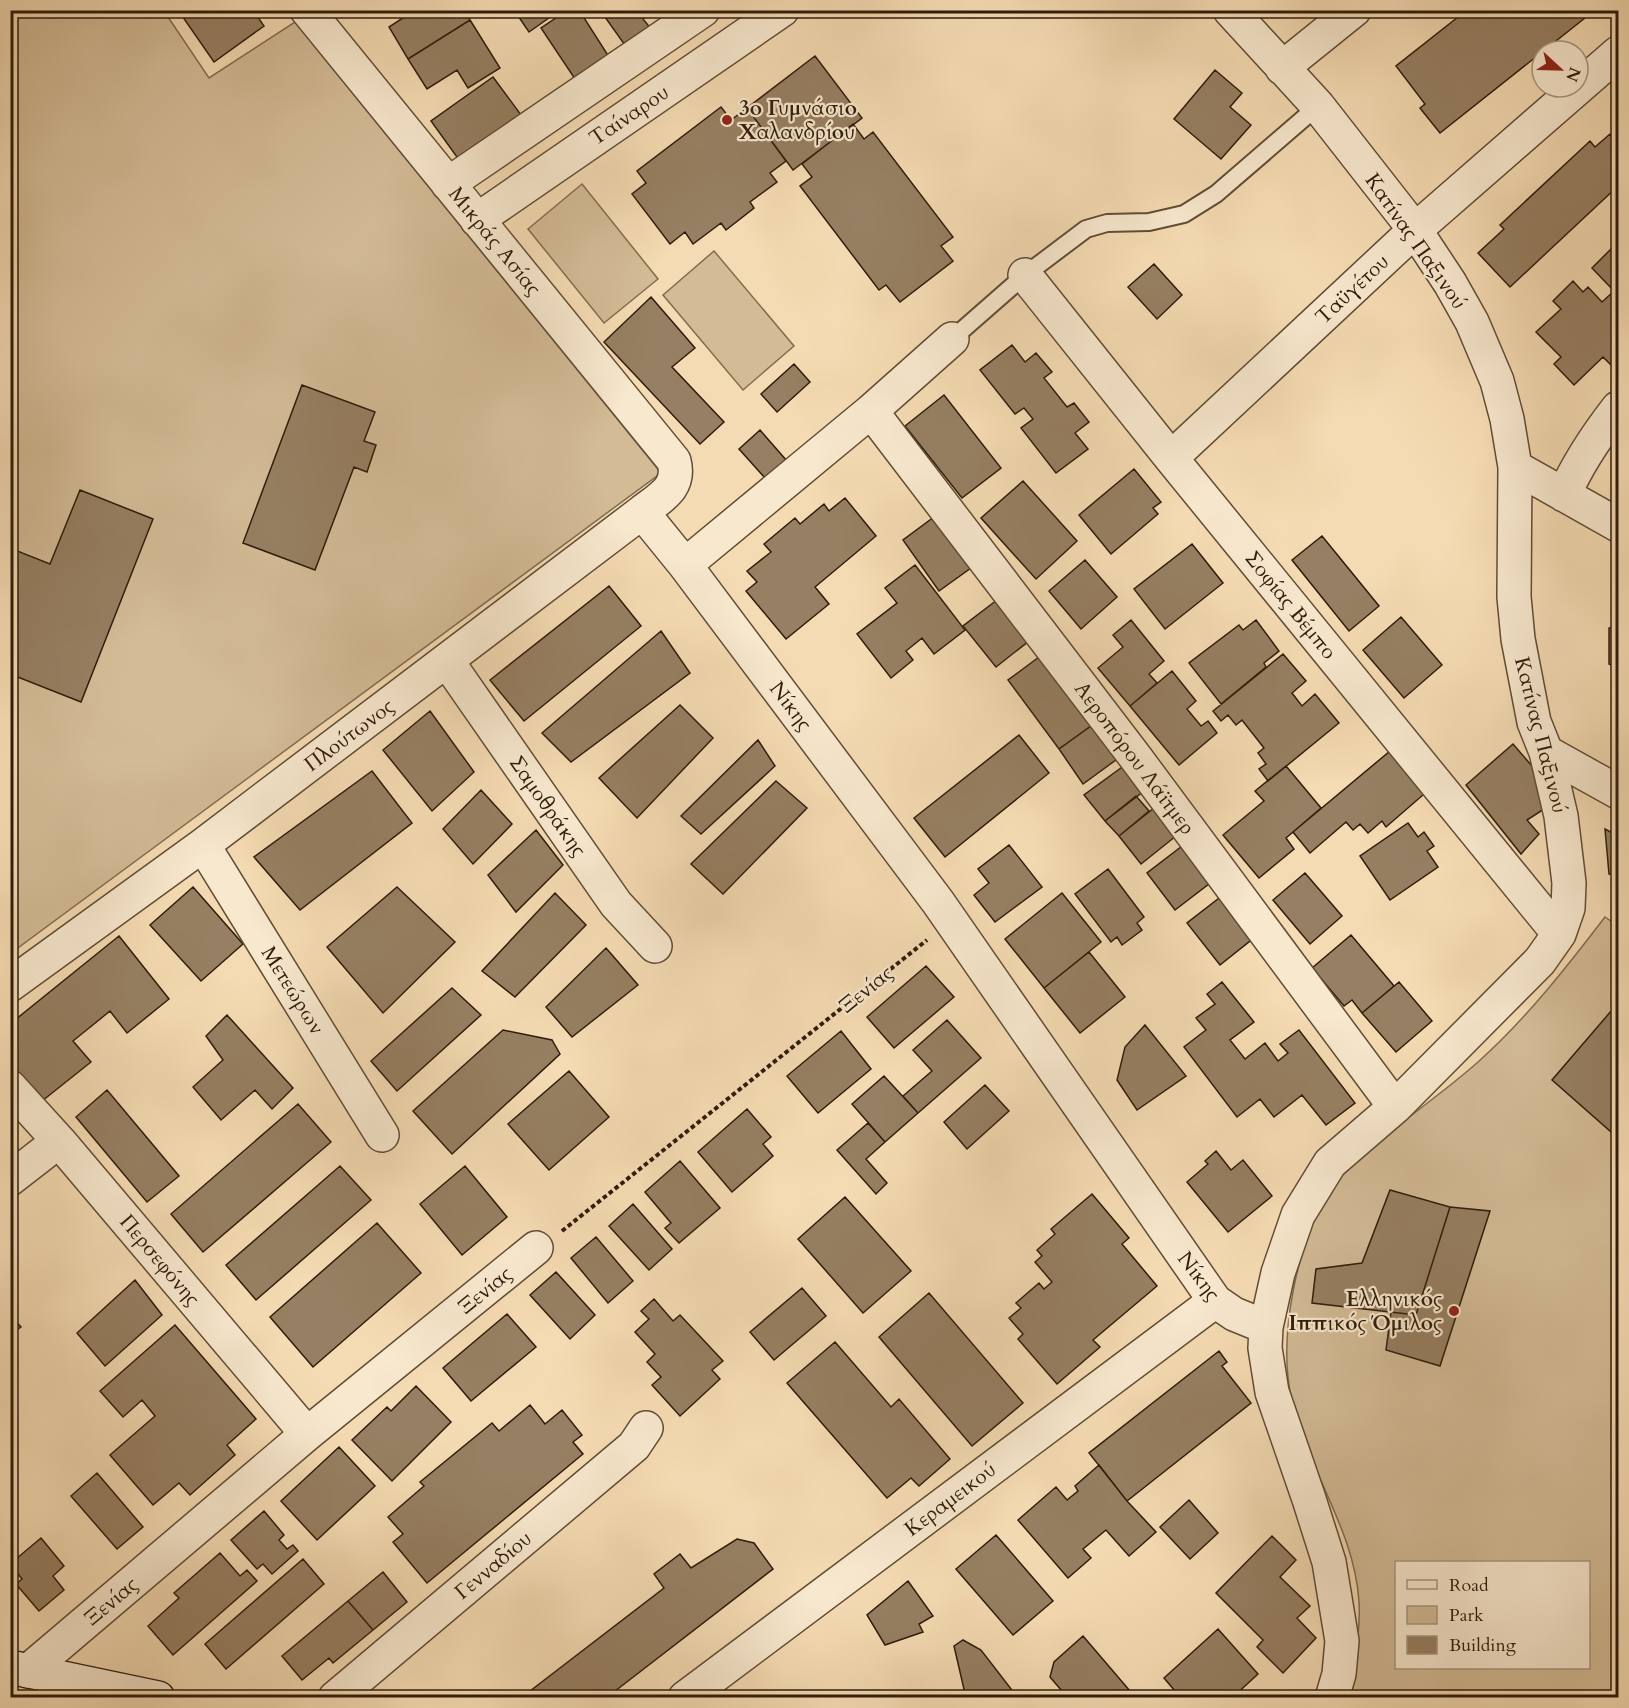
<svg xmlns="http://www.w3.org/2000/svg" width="1629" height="1708" viewBox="0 0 1629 1708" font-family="Cardo,serif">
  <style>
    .green { fill: #d3bb96; stroke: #816c50; stroke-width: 1.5; fill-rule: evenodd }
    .building { fill: #967f62; stroke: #2f1c0b; stroke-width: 1.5 }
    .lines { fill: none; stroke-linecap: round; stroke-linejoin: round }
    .lane-casing { stroke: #604c35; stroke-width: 20 }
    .street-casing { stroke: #604c35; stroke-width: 36 }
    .secondary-casing { stroke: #2f1c0b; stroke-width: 36 }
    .path { stroke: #2f1c0b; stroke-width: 4; stroke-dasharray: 4.5 3; stroke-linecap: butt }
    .lane { stroke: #f8e8ce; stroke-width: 16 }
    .street { stroke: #f8e8ce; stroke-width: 33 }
    .secondary { stroke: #f8e8ce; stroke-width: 33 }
    .poi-dot { fill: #8f2418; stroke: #f8e8ce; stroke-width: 2 }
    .labels { text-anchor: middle; stroke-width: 4.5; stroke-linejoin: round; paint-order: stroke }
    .poi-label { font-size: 21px; font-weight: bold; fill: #2f1c0b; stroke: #f8e8ce; text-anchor: start }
    .street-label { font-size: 21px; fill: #2f1c0b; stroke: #f8e8ce }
  </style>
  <rect width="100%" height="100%" fill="#f5dbb3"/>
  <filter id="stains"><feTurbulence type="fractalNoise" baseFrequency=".00333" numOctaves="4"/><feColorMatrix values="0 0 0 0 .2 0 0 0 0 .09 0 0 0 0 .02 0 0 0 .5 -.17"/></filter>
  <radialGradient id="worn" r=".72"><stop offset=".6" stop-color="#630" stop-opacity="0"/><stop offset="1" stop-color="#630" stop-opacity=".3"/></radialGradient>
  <path class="green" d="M 11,11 L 164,11 L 209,78 L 295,22 L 661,473 L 11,953 Z
    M 582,184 L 658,279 L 604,323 L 528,229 Z
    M 714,251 L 794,346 L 743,390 L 663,295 Z
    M 1605,917 L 1618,926 L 1618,1697 L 1348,1697 C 1353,1667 1361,1633 1359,1602 C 1355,1530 1307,1470 1292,1401 C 1277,1338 1297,1238 1334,1184 C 1341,1175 1352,1167 1360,1159 C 1397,1123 1440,1096 1478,1062 C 1526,1019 1566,968 1605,917 ZM 1396,1562 L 1588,1562 L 1588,1668 L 1396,1668 Z"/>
  <path class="building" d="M 178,10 L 253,10 L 264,26 L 214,62 Z
    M 415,10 L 464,10 L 470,20 L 408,59 L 389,27 Z
    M 514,10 L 560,10 L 529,32 Z
    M 568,10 L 579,10 L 611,60 L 577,82 L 541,28 Z
    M 600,10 L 655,10 L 643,19 L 652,30 L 627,48 Z
    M 1467,10 L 1595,10 L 1440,133 L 1420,108 L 1425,104 L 1396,66 Z
    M 470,20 L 500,68 L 468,88 L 457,70 L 427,89 L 408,59 Z
    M 815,56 L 862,118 L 793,170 L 747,108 Z
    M 1215,70 L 1242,93 L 1230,107 L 1251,125 L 1221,159 L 1174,119 Z
    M 493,77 L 524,119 L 462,164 L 431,121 Z
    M 721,107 L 731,120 L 747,108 L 786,161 L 770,173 L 777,182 L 750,202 L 754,208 L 726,230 L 721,223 L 693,244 L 685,232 L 670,244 L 632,194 L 646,183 L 637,171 Z
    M 853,124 L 864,139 L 873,132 L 953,237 L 941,246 L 953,261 L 900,302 L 886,285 L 879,290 L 800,186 L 812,177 L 802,164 Z
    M 1610,134 L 1618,144 L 1618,186 L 1510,287 L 1478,253 L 1504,229 L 1500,225 L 1590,141 L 1595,147 Z
    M 10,229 L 17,232 L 10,248 Z
    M 1618,242 L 1618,362 L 1613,367 L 1603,357 L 1574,385 L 1554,364 L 1561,357 L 1536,332 L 1561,309 L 1553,301 L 1573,281 L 1583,292 L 1588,287 L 1602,302 L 1614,291 L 1592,268 Z
    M 1154,264 L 1182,295 L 1157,319 L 1128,287 Z
    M 651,297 L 695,348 L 672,367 L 724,422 L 700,444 L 604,342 Z
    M 1012,345 L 1025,362 L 1036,353 L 1052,372 L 1044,378 L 1067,407 L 1074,403 L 1089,422 L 1075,433 L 1088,449 L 1056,473 L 1021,428 L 1033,419 L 1024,408 L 1015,414 L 980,370 Z
    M 794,364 L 810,382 L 777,412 L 761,394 Z
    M 302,385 L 375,412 L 364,441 L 376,445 L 367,472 L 354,467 L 315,570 L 243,543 Z
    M 944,395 L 1001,468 L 962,498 L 905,426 Z
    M 760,430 L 787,461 L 766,479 L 739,449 Z
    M 1134,469 L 1161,502 L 1153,508 L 1158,514 L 1111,554 L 1079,515 Z
    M 1023,481 L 1077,541 L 1036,579 L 981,518 Z
    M 80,490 L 153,519 L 81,702 L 10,674 L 10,548 L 50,564 Z
    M 845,498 L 876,536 L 815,587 L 829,604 L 786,639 L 746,591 L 757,582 L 747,571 L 771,552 L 764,544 L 795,518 L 800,524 L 824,504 L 829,511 Z
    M 938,514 L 975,565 L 939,591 L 903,540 Z
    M 1322,536 L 1379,606 L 1349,631 L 1292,560 Z
    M 1192,544 L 1223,583 L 1165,629 L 1134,589 Z
    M 1085,560 L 1117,597 L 1081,629 L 1049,591 Z
    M 915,565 L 965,630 L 934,654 L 922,638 L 906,651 L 913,660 L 891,678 L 857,634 L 897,603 L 885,588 Z
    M 609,586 L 641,626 L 524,721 L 490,680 Z
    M 997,600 L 1029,641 L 996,667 L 963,626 Z
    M 1401,617 L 1442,665 L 1404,698 L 1363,650 Z
    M 1131,620 L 1164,661 L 1149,674 L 1157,683 L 1130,706 L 1098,668 L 1123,647 L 1113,635 Z
    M 1256,620 L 1279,651 L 1264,663 L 1266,667 L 1221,704 L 1189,663 L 1239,625 L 1243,630 Z
    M 1618,625 L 1618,668 L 1609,664 L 1609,628 Z
    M 661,631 L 690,673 L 571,762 L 542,733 Z
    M 1283,654 L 1306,681 L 1292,693 L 1302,706 L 1315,694 L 1339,723 L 1268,781 L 1259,769 L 1266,764 L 1258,753 L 1264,748 L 1242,720 L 1236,725 L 1228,715 L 1221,721 L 1213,711 Z
    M 1039,657 L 1095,723 L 1059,749 L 1008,680 Z
    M 1172,671 L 1196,701 L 1187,709 L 1201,726 L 1208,721 L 1217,733 L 1179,765 L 1130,706 Z
    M 1618,692 L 1618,746 L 1612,694 Z
    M 680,705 L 713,738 L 637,818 L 599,778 Z
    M 430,711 L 474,772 L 432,811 L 383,750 Z
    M 1095,723 L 1120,757 L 1083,784 L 1059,749 Z
    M 1019,735 L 1049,773 L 945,857 L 914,818 Z
    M 758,740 L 775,766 L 701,834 L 681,816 Z
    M 1513,744 L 1544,780 L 1544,809 L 1527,820 L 1539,834 L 1521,854 L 1466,785 Z
    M 1396,746 L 1431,788 L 1386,827 L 1382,821 L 1368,833 L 1360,824 L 1353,830 L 1346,822 L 1310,853 L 1293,832 Z
    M 1125,765 L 1144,791 L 1105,821 L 1084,795 Z
    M 1286,766 L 1321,808 L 1286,838 L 1294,849 L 1259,878 L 1223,835 L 1264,801 L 1255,791 Z
    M 372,771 L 412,823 L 300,910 L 254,857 Z
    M 776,781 L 807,808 L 723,894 L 691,864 Z
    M 481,790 L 512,824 L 473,864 L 443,829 Z
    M 1136,796 L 1149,811 L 1119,836 L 1105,821 Z
    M 1159,804 L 1181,832 L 1141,864 L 1119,836 Z
    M 1408,823 L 1418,837 L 1424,832 L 1434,846 L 1427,851 L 1438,867 L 1390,900 L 1360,856 Z
    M 1605,829 L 1618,836 L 1618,875 L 1609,874 Z
    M 536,830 L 563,865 L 516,912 L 488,875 Z
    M 1186,843 L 1214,880 L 1175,910 L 1147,873 Z
    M 1009,845 L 1042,887 L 995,922 L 974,895 L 989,883 L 978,869 Z
    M 1108,869 L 1144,917 L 1137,923 L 1142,930 L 1122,945 L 1117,937 L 1111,942 L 1075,894 Z
    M 1305,873 L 1342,916 L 1310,944 L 1273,900 Z
    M 193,887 L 243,944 L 201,981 L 150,925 Z
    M 397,887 L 455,942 L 383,1013 L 327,947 Z
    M 555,893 L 586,925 L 515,997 L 482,971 Z
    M 1062,893 L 1101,942 L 1044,988 L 1005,939 Z
    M 1223,895 L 1255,937 L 1220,965 L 1187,923 Z
    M 1351,935 L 1394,986 L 1362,1013 L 1352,1000 L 1344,1006 L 1312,968 Z
    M 119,936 L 169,999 L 127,1033 L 110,1011 L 73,1041 L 91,1062 L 42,1101 L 10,1062 L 10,1024 Z
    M 606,948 L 638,985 L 572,1037 L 546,1007 Z
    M 1089,952 L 1125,997 L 1080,1033 L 1044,988 Z
    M 926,966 L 954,997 L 894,1048 L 867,1017 Z
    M 1222,982 L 1254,1022 L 1230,1040 L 1245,1059 L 1265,1043 L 1278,1061 L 1288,1053 L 1280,1044 L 1299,1030 L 1355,1103 L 1326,1125 L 1302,1095 L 1274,1117 L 1260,1099 L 1237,1117 L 1184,1047 L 1206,1030 L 1196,1018 L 1215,1004 L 1207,994 Z
    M 1399,982 L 1432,1021 L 1396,1052 L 1362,1013 Z
    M 452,988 L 481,1015 L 397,1091 L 371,1061 Z
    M 1618,1003 L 1618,1071 L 1614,1077 L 1618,1081 L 1618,1138 L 1552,1080 Z
    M 227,1015 L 293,1088 L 272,1109 L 255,1090 L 221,1120 L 193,1087 L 223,1060 L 206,1036 Z
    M 947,1020 L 981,1058 L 918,1113 L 903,1096 L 932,1071 L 913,1050 Z
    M 1145,1025 L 1186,1076 L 1137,1110 L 1117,1080 L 1125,1047 Z
    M 503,1030 L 552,1040 L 560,1054 L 452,1154 L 413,1111 Z
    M 841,1031 L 871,1069 L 818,1113 L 787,1076 Z
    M 569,1071 L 609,1117 L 549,1170 L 508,1124 Z
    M 884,1076 L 918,1113 L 885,1142 L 852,1104 Z
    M 985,1085 L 1009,1111 L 967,1149 L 944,1122 Z
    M 107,1090 L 179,1176 L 147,1202 L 76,1117 Z
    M 298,1104 L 331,1142 L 203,1252 L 171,1214 Z
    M 747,1109 L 771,1137 L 763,1144 L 773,1156 L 732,1192 L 698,1152 Z
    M 868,1123 L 885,1142 L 866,1159 L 887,1183 L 876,1194 L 837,1150 Z
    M 1216,1151 L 1231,1170 L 1243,1160 L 1272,1196 L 1228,1232 L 1187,1182 L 1208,1164 L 1205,1161 Z
    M 680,1161 L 720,1208 L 679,1243 L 665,1228 L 671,1223 L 645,1192 Z
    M 340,1166 L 371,1200 L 256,1300 L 226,1265 Z
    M 465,1166 L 507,1217 L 462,1255 L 420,1204 Z
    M 1390,1190 L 1450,1207 L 1416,1315 L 1312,1303 L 1316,1269 L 1362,1263 Z
    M 1092,1194 L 1129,1238 L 1122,1244 L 1157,1286 L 1093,1340 L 1100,1347 L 1057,1384 L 1018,1339 L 1023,1334 L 1009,1318 L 1021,1308 L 1016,1303 L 1039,1283 L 1044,1289 L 1052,1282 L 1035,1262 L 1042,1256 L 1037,1250 L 1055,1234 L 1051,1229 Z
    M 845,1197 L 911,1271 L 863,1313 L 798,1239 Z
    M 633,1204 L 672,1249 L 649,1270 L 609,1226 Z
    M 1450,1207 L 1490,1211 L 1440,1366 L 1386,1350 L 1391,1312 L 1416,1315 Z
    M 377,1223 L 421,1273 L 313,1367 L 270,1317 Z
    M 596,1237 L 633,1281 L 608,1303 L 571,1258 Z
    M 556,1272 L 595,1315 L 570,1339 L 530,1295 Z
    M 135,1280 L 162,1315 L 105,1366 L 77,1333 Z
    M 802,1288 L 826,1316 L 774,1360 L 750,1332 Z
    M 929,1293 L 1023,1403 L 972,1446 L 879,1337 Z
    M 654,1299 L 673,1321 L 680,1315 L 723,1361 L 712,1370 L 720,1379 L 680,1416 L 652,1385 L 661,1377 L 647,1362 L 655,1354 L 635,1332 L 649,1319 L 641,1311 Z
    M 507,1314 L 536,1347 L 471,1401 L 443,1368 Z
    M 10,1315 L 21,1327 L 10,1335 Z
    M 175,1325 L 256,1419 L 227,1445 L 235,1455 L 190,1495 L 179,1483 L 153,1505 L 110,1455 L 155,1416 L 142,1400 L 123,1417 L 100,1391 Z
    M 835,1342 L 891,1407 L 899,1399 L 950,1459 L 919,1486 L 911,1478 L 887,1498 L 787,1383 Z
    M 1219,1351 L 1227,1362 L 1222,1366 L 1251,1403 L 1127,1501 L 1089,1453 Z
    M 416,1386 L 451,1422 L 392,1481 L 352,1440 L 387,1407 L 391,1411 Z
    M 530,1405 L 545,1424 L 562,1410 L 582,1435 L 573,1442 L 583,1454 L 427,1583 L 393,1542 L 403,1534 L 388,1517 L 424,1486 L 420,1482 L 492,1423 L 499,1431 Z
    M 339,1447 L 375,1486 L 317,1540 L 281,1501 Z
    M 1099,1465 L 1127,1501 L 1156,1532 L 1129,1556 L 1106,1530 L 1083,1549 L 1091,1558 L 1068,1578 L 1018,1520 L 1056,1487 L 1067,1500 L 1078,1491 L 1075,1486 Z
    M 97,1473 L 143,1527 L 117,1549 L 71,1496 Z
    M 1189,1500 L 1218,1533 L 1190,1559 L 1160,1527 Z
    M 264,1511 L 284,1535 L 279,1540 L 287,1549 L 293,1545 L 298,1551 L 272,1574 L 263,1564 L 257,1569 L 231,1540 Z
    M 996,1535 L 1053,1601 L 1013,1635 L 956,1569 Z
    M 1272,1536 L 1296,1560 L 1280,1577 L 1310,1606 L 1297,1618 L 1316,1638 L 1283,1673 L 1257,1647 L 1263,1640 L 1216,1593 Z
    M 41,1538 L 64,1566 L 53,1576 L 64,1590 L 39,1611 L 16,1584 L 22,1579 L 10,1564 Z
    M 737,1539 L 754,1543 L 773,1569 L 606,1698 L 521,1698 L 664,1588 L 654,1574 L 680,1554 L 691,1568 Z
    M 220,1553 L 240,1576 L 247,1570 L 257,1581 L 173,1655 L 148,1626 L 179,1598 L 174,1593 Z
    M 303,1559 L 324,1584 L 226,1669 L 205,1644 Z
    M 383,1572 L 407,1602 L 373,1630 L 348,1601 Z
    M 908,1581 L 933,1616 L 919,1624 L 923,1632 L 885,1645 L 867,1615 Z
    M 348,1601 L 373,1630 L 333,1663 L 329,1658 L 302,1680 L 282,1656 Z
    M 1218,1629 L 1258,1674 L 1232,1698 L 1181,1698 L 1164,1678 Z
    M 1083,1636 L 1136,1698 L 1068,1698 L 1050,1677 L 1054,1662 Z
    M 963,1640 L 981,1650 L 1018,1698 L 966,1698 L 954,1646 Z"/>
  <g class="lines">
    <defs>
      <path id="lane" d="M 952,339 L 1025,275 L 1086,229 L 1107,223 L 1149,222 L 1184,214 L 1216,194 L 1318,106"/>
      <path id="street" d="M 1230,10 L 1318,106 L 1415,230 L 1450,283 L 1472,322 L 1497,381 L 1507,419 L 1515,467 L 1514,597 L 1518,639 L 1534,722 L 1546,752 L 1561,816 L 1569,883 L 1568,908 L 1559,934 L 1540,961 L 1395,1107 L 1330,1163 L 1298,1215 L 1278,1273 L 1266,1327 L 1265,1348 L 1272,1392 L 1309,1499 L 1329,1562 L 1342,1641 L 1339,1674 L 1332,1698
        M 1282,68 L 1354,10
        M 448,184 L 703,10
        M 477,220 L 782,10
        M 1025,275 L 1171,458 L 1559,934
        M 871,411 L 1136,758 L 1395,1107
        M 1171,458 L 1415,230 L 1618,53
        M 1515,467 L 1618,525
        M 1564,495 C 1578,463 1597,435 1618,408
        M 642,512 L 685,565 L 938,902 L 1215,1301 L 1234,1314 L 1266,1327
        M 685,565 L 871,411 L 952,339
        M 447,661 L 616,904 L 655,946
        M 1546,752 L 1618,792
        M 203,845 L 382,1135
        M 10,985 L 203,845 L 642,512 C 661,497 681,488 674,461 L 307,10
        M 10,1087 L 59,1141 L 307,1434
        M 10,1179 L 59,1141
        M 28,1671 L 307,1434 L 536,1248
        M 335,1698 L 634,1446 L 646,1428
        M 685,1698 L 1215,1301"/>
      <path id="secondary" d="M 10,1667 L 158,1698"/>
    </defs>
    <use href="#lane" class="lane-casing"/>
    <use href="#street" class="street-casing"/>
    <use href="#secondary" class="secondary-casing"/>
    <path class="path" d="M 562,1231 L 927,940"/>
    <use href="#lane" class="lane"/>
    <use href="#street" class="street"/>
    <use href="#secondary" class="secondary"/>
  </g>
  <g class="poi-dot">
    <circle cx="727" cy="120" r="6"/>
    <circle cx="1454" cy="1311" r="6"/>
  </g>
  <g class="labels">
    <g class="poi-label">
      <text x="739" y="115">3ο Γυμνάσιο<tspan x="739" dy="24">Χαλανδρίου</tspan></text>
      <text x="1442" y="1306" text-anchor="end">Ελληνικός<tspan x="1442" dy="24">Ιππικός Όμιλος</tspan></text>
    </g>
    <g class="street-label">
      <text transform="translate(629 115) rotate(-34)" y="7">Ταίναρου</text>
      <text transform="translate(495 241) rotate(51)" y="7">Μικράς Ασίας</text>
      <text transform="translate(1416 241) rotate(55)" y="7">Κατίνας Παξινού</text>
      <text transform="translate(1352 289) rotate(-43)" y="7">Ταϋγέτου</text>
      <text transform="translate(1291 605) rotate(51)" y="7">Σοφίας Βέμπο</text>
      <text transform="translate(791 706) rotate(53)" y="7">Νίκης</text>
      <text transform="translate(349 735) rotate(-37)" y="7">Πλούτωνος</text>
      <text transform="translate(1541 735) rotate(76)" y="7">Κατίνας Παξινού</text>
      <text transform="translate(1135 758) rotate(53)" y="7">Αεροπόρου Λάϊτμερ</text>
      <text transform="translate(548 806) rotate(55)" y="7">Σαμοθράκης</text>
      <text transform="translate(866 989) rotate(-39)" y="7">Ξενίας</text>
      <text transform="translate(293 990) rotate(58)" y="7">Μετεώρων</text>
      <text transform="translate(160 1260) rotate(50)" y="7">Περσεφόνης</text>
      <text transform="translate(1199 1276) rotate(53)" y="7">Νίκης</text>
      <text transform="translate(485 1290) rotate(-39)" y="7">Ξενίας</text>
      <text transform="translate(950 1499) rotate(-37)" y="7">Κεραμεικού</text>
      <text transform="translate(493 1565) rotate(-40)" y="7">Γενναδίου</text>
      <text transform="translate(111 1601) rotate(-40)" y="7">Ξενίας</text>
    </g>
  </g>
  <rect width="1629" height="1708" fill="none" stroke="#f5dbb3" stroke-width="36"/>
  <rect x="12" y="12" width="1605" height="1684" fill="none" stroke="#2f1c0b" stroke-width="3"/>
  <rect x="18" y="18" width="1593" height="1672" fill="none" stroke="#2f1c0b" stroke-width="1.5"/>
  <rect x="1395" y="1561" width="195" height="108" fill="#f8e8ce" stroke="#a89680" stroke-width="1.5"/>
  <rect x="1407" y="1580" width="30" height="9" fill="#f8e8ce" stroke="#a89680" stroke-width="1.5"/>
  <text x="1449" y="1591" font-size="18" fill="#2f1c0b">Road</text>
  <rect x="1407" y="1606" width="30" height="18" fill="#d3bb96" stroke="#a89680" stroke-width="1.5"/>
  <text x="1449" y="1621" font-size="18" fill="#2f1c0b">Park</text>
  <rect x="1407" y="1636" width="30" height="18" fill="#967f62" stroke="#a89680" stroke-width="1.5"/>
  <text x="1449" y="1651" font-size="18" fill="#2f1c0b">Building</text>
  <g transform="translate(1560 69) rotate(112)"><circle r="28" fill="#f8e8ce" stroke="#a89680" stroke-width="1.5"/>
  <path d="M0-4.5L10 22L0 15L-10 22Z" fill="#8f2418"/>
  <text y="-9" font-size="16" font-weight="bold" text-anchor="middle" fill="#2f1c0b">N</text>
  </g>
  <rect width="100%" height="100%" filter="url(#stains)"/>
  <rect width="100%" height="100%" fill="url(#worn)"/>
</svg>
